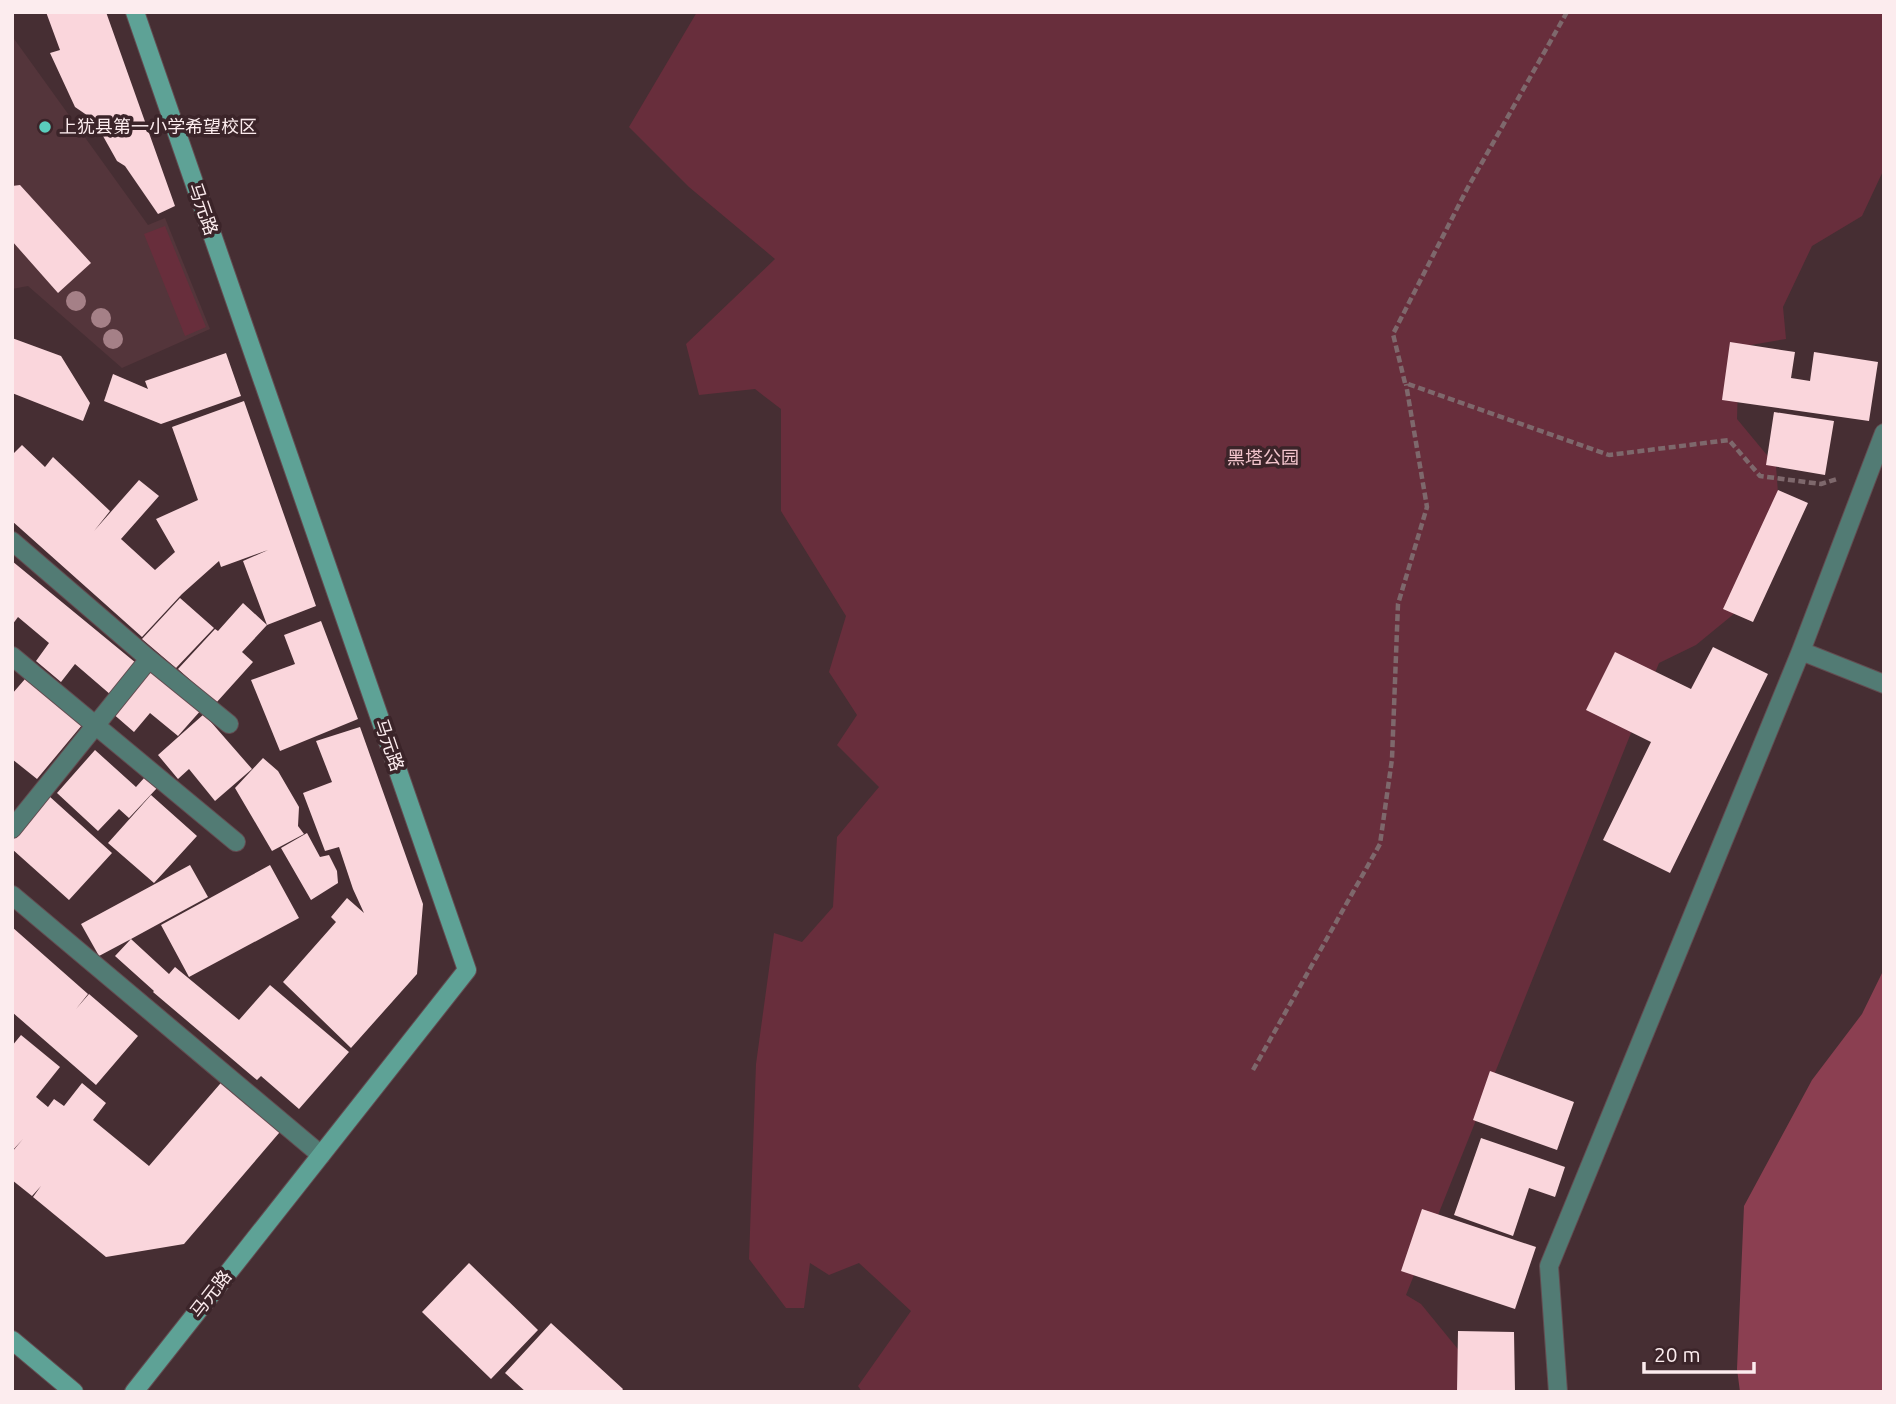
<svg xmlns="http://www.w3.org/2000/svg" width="1896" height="1404" viewBox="0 0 1896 1404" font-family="Ubuntu,'Noto Sans SC',sans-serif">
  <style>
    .built { fill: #54353b }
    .green { fill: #682e3c }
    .forest { fill: #8b3f51 }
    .building { fill: #fad6dc }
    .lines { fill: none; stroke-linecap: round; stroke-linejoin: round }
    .street-casing { stroke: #634c51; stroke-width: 20 }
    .secondary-casing { stroke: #634c51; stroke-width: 20 }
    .path { stroke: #7e686c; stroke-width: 4.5; stroke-dasharray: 7 3.5; stroke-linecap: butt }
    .street { stroke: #527b74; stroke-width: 18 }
    .secondary { stroke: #5ea296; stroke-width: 18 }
    .tree { fill: #a58087 }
    .poi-dot { fill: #5acebd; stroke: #3b2429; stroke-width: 2.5 }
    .labels { text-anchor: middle; stroke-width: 7; stroke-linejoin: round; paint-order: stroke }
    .poi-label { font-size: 18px; fill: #fcecee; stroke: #3b2429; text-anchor: start }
    .street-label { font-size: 18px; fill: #fcecee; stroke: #3b2429 }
    .park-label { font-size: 18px; fill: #f2c4cc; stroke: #3b2429 }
  </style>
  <rect width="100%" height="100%" fill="#462e33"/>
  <path class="built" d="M 12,36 L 148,225 L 165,218 L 210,329 L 122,368 L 28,286 L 12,289 Z"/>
  <path class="green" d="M 697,12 L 1884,12 L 1884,169 L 1862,216 L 1812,246 L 1783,307 L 1786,339 L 1739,347 L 1737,419 L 1776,466 L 1780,520 L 1735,613 L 1696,645 L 1659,663 L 1406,1295 L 1421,1304 L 1466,1359 L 1467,1392 L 862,1392 L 858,1386 L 911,1311 L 859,1263 L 829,1275 L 810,1263 L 804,1308 L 786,1308 L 749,1259 L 756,1064 L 774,933 L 802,942 L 833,907 L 837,837 L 879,787 L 837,745 L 857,715 L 829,672 L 846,616 L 781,511 L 781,409 L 755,389 L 699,395 L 686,344 L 775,259 L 689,187 L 629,127 Z
    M 165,226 L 206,327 L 185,336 L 144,234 Z"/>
  <path class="forest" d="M 1884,969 L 1884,1392 L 1740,1392 L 1737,1369 L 1744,1206 L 1812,1080 L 1862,1014 Z"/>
  <path class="building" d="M 46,12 L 106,12 L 175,206 L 158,214 L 125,166 L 117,161 L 94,120 L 75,107 L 50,53 L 60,50 Z
    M 20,185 L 91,263 L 58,293 L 12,241 L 12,186 Z
    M 12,338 L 61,356 L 90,403 L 83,421 L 12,393 Z
    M 1730,342 L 1795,352 L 1791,378 L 1810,381 L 1814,352 L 1878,362 L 1869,421 L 1722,400 Z
    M 226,353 L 241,396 L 161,424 L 104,401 L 113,374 L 148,389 L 145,381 Z
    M 244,401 L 316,606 L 267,625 L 243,561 L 268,550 L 221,567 L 219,561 L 182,594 L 142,637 L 12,521 L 12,455 L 22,445 L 45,467 L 53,457 L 110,511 L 94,531 L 139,480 L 159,496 L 121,539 L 155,570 L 175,552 L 156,519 L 198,500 L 172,427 Z
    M 1774,412 L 1834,421 L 1825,475 L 1766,465 Z
    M 1778,490 L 1808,503 L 1753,622 L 1723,609 Z
    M 12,561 L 136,663 L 111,695 L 75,664 L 61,682 L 36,661 L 49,643 L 18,617 L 12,625 Z
    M 180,598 L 214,628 L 176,668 L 142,639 Z
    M 243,603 L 267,625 L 242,652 L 253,662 L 216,703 L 178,669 L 215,629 L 218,631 Z
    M 321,621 L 358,719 L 280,751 L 251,680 L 295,664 L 284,635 Z
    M 1713,647 L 1768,674 L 1670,873 L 1603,840 L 1651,742 L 1586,710 L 1615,652 L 1691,689 Z
    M 147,666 L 202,709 L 178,736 L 150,713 L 134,732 L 111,712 Z
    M 25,679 L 82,725 L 37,779 L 12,759 L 12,694 Z
    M 204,714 L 252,769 L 215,801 L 189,769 L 178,779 L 158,755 Z
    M 360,727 L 423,904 L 417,974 L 351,1048 L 283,982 L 336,922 L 331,917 L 347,898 L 364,913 L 353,889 L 339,847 L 325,851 L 303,793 L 332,782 L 316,741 Z
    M 95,750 L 136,787 L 145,777 L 157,788 L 129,818 L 119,809 L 98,831 L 57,793 Z
    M 263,758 L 278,771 L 299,807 L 298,826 L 304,834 L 272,851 L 235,788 Z
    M 151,795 L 197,836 L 154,883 L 108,843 Z
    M 49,796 L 112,853 L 69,900 L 12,849 L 12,837 Z
    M 307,833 L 320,857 L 329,855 L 337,871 L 338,883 L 311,900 L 281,848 Z
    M 190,865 L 208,897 L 131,939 L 169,974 L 175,967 L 239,1020 L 270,985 L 349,1052 L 299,1109 L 261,1076 L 257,1080 L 153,992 L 154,991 L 115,956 L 131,939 L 99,956 L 81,924 Z
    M 270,865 L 299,918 L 189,977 L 161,925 Z
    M 12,927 L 88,994 L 76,1009 L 89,994 L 138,1036 L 96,1085 L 12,1012 Z
    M 21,1035 L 60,1067 L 36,1097 L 48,1107 L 54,1099 L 64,1106 L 82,1083 L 106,1103 L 93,1120 L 149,1166 L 226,1077 L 285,1126 L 184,1244 L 106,1257 L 33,1197 L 41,1186 L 32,1196 L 12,1180 L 12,1152 L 23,1139 L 12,1151 L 12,1046 Z
    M 1490,1071 L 1574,1102 L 1557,1150 L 1473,1120 Z
    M 1481,1138 L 1565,1167 L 1555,1197 L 1529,1188 L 1513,1236 L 1454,1215 Z
    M 1422,1209 L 1536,1247 L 1515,1309 L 1401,1271 Z
    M 469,1263 L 538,1330 L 491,1379 L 422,1312 Z
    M 551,1323 L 623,1389 L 621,1392 L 526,1392 L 505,1373 Z
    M 1458,1331 L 1514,1332 L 1515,1392 L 1457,1392 Z"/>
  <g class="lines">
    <defs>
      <path id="street" d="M 12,541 L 149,659 L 229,724
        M 1801,651 L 1884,684
        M 12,656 L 236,842
        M 12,829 L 149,659
        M 12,895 L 321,1155
        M 1558,1392 L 1549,1266 L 1801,651 L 1884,433"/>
      <path id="secondary" d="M 12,1340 L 74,1392
        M 134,1392 L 467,970 L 135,12"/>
    </defs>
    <use href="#street" class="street-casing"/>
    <use href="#secondary" class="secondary-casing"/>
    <path class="path" d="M 1567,12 L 1467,189 L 1393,334 L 1405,383 L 1609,455 L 1729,440 L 1760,476 L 1821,484 L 1837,479
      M 1253,1070 L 1380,844 L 1392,759 L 1398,604 L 1427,507 L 1406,384"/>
    <use href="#street" class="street"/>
    <use href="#secondary" class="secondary"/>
  </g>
  <g class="tree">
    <circle cx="76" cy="301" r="10"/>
    <circle cx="101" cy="318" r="10"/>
    <circle cx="113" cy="339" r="10"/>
  </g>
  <circle class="poi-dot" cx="45" cy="127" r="7"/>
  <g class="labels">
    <g class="poi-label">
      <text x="59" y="133">上犹县第一小学希望校区</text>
    </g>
    <g class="street-label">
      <text transform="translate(203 209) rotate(71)" y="6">马元路</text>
      <text transform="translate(389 745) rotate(71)" y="6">马元路</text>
      <text transform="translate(211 1294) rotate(-52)" y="6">马元路</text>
    </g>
    <g class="park-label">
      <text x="1263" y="464">黑塔公园</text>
    </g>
  </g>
  <rect width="1896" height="1404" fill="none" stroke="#fcecee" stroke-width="28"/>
  <path d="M1644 1362v10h110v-10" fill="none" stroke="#fcecee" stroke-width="3.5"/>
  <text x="1654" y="1362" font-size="21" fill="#fcecee" stroke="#3b2429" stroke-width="5" paint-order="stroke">20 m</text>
</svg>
